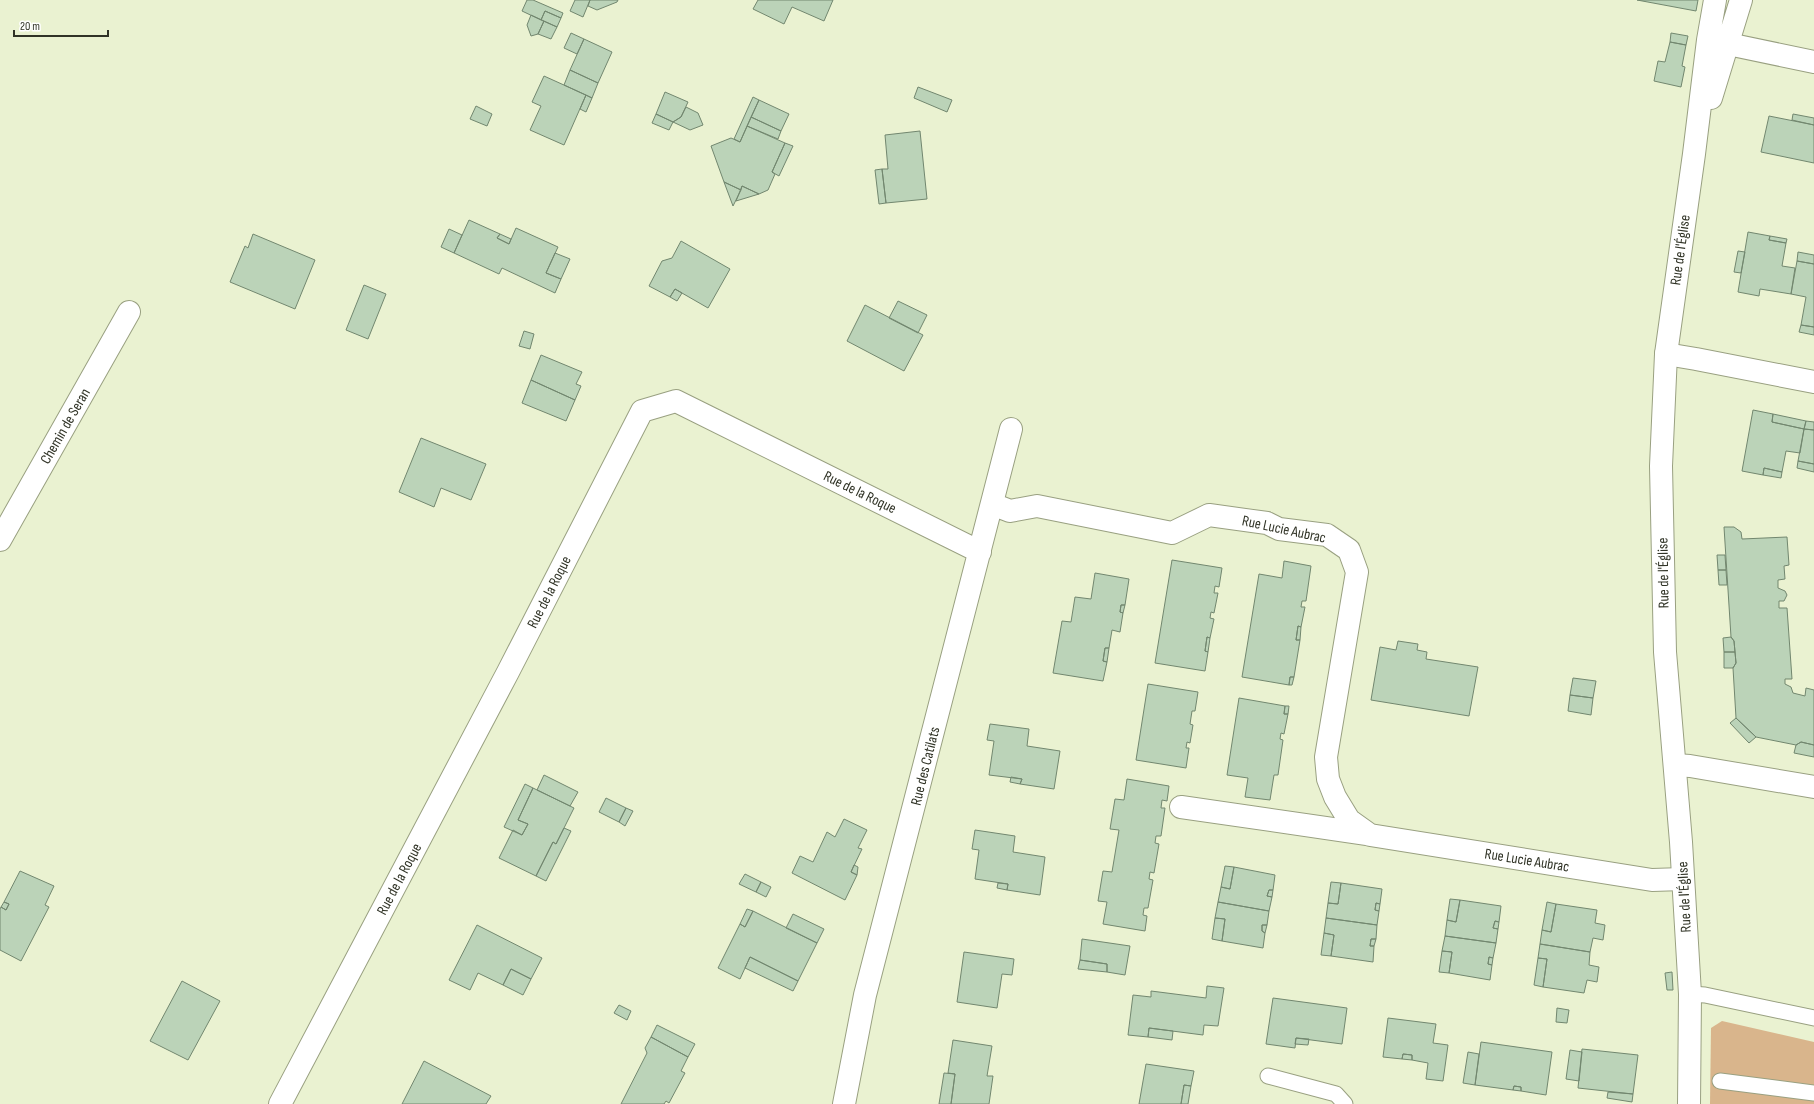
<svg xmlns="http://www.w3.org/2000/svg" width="1814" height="1104" viewBox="0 0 1814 1104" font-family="'Sofia Sans Condensed',sans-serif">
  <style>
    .green { fill: #d9b58c }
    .building { fill: #bbd3b8; stroke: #72876f }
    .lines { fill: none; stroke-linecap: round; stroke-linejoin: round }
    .service-casing { stroke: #99a081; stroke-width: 17 }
    .minor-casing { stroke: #99a081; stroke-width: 24 }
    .secondary-casing { stroke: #99a081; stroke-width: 24 }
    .service { stroke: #fff; stroke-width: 15 }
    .minor { stroke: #fff; stroke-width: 22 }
    .secondary { stroke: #fff; stroke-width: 22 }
    .labels { text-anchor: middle; stroke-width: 4; stroke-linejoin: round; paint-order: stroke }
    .street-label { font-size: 15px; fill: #303326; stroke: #fff }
  </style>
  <rect width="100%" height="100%" fill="#eaf2d1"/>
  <path class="green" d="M 1722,1021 L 1814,1042 L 1814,1104 L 1710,1104 L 1711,1028 Z"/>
  <path class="building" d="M 527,0 L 533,0 L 563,13 L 561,18 L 545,11 L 541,20 L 522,11 Z
    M 575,0 L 590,0 L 583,17 L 570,11 Z
    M 590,0 L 618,0 L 617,2 L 597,10 L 588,6 Z
    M 758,0 L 833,0 L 824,21 L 792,7 L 784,24 L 753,9 Z
    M 1637,0 L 1698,0 L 1696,11 Z
    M 545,11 L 561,18 L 557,27 L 541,20 Z
    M 531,15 L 544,21 L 538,34 L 531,36 L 527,25 Z
    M 544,21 L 557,27 L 551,39 L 538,34 Z
    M 571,33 L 584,39 L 577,54 L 564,48 Z
    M 1671,33 L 1688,36 L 1686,45 L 1670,42 Z
    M 584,39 L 612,52 L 598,83 L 570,70 Z
    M 1670,42 L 1686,45 L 1682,66 L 1685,67 L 1681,87 L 1654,81 L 1658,61 L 1665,62 Z
    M 570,70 L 598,83 L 592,98 L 564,85 Z
    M 544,76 L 586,95 L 564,145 L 530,130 L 541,106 L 532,102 Z
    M 918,87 L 952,100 L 947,112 L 914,98 Z
    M 665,92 L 688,102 L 681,117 L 673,122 L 656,114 Z
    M 586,95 L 592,98 L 586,112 L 580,109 Z
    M 753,97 L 759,100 L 740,142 L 734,139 Z
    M 759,100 L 789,114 L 781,131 L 751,117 Z
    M 476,106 L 492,114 L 487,126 L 470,119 Z
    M 686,107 L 698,113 L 703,125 L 690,130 L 673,122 L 681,117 Z
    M 656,114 L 673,122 L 669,130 L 652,123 Z
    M 1793,114 L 1814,118 L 1814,125 L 1792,120 Z
    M 1769,116 L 1814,125 L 1814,163 L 1761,152 Z
    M 751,117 L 781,131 L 778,139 L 747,126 Z
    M 747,126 L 785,143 L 772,172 L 775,174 L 768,190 L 759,194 L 742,186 L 741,190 L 724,182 L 711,146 L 731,138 L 740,142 Z
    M 920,131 L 927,199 L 886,203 L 882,169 L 888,169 L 885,135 Z
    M 785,143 L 793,146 L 779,176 L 772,172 Z
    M 882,169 L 886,203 L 879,204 L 875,170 Z
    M 724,182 L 741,190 L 733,206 Z
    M 742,186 L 759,194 L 736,201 Z
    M 469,220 L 500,234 L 497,238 L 509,244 L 516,228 L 558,247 L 546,273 L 561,279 L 555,293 L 502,268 L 499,274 L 454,253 Z
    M 449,229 L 462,235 L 454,253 L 441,247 Z
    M 1748,232 L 1770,236 L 1769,240 L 1786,243 L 1782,266 L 1795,268 L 1791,294 L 1760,289 L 1759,296 L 1738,292 Z
    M 253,234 L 315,260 L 295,309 L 230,282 L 245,246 L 248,248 Z
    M 500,234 L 511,239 L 509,244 L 497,238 Z
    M 1770,236 L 1787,239 L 1786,243 L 1769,240 Z
    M 681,241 L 730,269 L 708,308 L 675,289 L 670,297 L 649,286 L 662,261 L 672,258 Z
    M 1738,251 L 1745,252 L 1741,273 L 1734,272 Z
    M 1798,252 L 1814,255 L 1814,264 L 1797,261 Z
    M 555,253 L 570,259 L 561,279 L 546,273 Z
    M 1797,261 L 1814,264 L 1814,327 L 1801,325 L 1806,297 L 1791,294 Z
    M 364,285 L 386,294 L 368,339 L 346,330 Z
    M 675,289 L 682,293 L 677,301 L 670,297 Z
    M 898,301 L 927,315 L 918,333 L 889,318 Z
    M 865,305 L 923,335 L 904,371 L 847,341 Z
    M 1801,325 L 1814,327 L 1814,335 L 1799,332 Z
    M 524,331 L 534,334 L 530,349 L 519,346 Z
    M 541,355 L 582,372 L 576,384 L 581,386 L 575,400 L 531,380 Z
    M 531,380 L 575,400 L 566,421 L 522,403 Z
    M 1753,410 L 1773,414 L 1772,422 L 1804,429 L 1800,453 L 1786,451 L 1782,472 L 1764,468 L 1763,475 L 1742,471 Z
    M 1773,414 L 1806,421 L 1804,429 L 1772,422 Z
    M 1806,421 L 1814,422 L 1814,430 L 1804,429 Z
    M 1804,429 L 1814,430 L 1814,464 L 1798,461 Z
    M 421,438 L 486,464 L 471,500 L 441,488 L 434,507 L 399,492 Z
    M 1798,461 L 1814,464 L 1814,472 L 1797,468 Z
    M 1764,468 L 1782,472 L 1781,478 L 1763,475 Z
    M 1724,527 L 1734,527 L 1741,532 L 1742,539 L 1787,537 L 1789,565 L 1784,566 L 1785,579 L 1778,580 L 1778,588 L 1785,591 L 1787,595 L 1784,601 L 1779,601 L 1779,608 L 1787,608 L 1792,679 L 1785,679 L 1785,684 L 1791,687 L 1793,693 L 1805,696 L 1806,688 L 1814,690 L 1814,745 L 1801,742 L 1796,745 L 1756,737 L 1736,718 L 1733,668 L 1736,663 L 1734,641 L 1731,637 Z
    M 1717,555 L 1725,555 L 1726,570 L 1718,570 Z
    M 1172,560 L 1222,568 L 1219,587 L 1215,586 L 1214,593 L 1218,593 L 1214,613 L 1211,612 L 1210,618 L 1214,619 L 1210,638 L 1207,637 L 1205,651 L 1208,652 L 1205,671 L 1155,663 Z
    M 1284,561 L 1311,566 L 1306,601 L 1302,601 L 1301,607 L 1305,607 L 1301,627 L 1298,626 L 1296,640 L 1300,640 L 1294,677 L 1290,677 L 1289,685 L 1242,677 L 1259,574 L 1282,578 Z
    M 1718,570 L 1726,570 L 1727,585 L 1719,585 Z
    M 1095,573 L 1129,579 L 1125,605 L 1121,605 L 1120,612 L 1123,613 L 1120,632 L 1112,630 L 1109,648 L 1105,648 L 1103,661 L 1107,662 L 1103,681 L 1053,673 L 1062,621 L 1071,622 L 1075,597 L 1091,599 Z
    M 1121,605 L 1125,605 L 1123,613 L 1120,612 Z
    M 1298,626 L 1301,627 L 1300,640 L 1296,640 Z
    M 1207,637 L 1210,638 L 1208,652 L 1205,651 Z
    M 1731,637 L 1734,641 L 1735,652 L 1724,652 L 1723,638 Z
    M 1398,641 L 1418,644 L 1417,650 L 1427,652 L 1426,659 L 1478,667 L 1469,716 L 1371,700 L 1380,647 L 1396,650 Z
    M 1105,648 L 1109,648 L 1107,662 L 1103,661 Z
    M 1724,652 L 1735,652 L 1736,663 L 1733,668 L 1724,668 Z
    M 1290,677 L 1294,677 L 1292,685 L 1289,685 Z
    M 1573,678 L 1596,681 L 1593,698 L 1570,695 Z
    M 1148,684 L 1198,692 L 1195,711 L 1192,711 L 1190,724 L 1193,725 L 1190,743 L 1187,742 L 1186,748 L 1189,748 L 1186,768 L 1136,760 Z
    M 1570,695 L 1593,698 L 1591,715 L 1568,711 Z
    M 1239,698 L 1285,706 L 1284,714 L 1288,714 L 1284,734 L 1281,733 L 1280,739 L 1283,740 L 1278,775 L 1274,775 L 1270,800 L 1245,797 L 1248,778 L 1227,775 Z
    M 1285,706 L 1289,706 L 1288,714 L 1284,714 Z
    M 1736,718 L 1756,737 L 1749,743 L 1730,723 Z
    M 990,724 L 1029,729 L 1027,746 L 1060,751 L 1054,789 L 1020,784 L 1022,779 L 989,775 L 994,741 L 987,740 Z
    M 1801,742 L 1814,745 L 1814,757 L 1794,753 L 1796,745 Z
    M 544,775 L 578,792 L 570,806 L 537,790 Z
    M 1011,777 L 1022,779 L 1020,784 L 1010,782 Z
    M 1127,779 L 1169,786 L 1167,801 L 1162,800 L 1161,808 L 1165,808 L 1161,836 L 1156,836 L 1155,843 L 1159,844 L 1154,873 L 1150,872 L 1149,879 L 1153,880 L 1148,908 L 1144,908 L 1143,915 L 1147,916 L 1145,931 L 1103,924 L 1107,902 L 1098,901 L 1103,871 L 1112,872 L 1119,830 L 1110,829 L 1115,799 L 1124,800 Z
    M 525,784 L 533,788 L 518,820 L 528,824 L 522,835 L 504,827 Z
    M 533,788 L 574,808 L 556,844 L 553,842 L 536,876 L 499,858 L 513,830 L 522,835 L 528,824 L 518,820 Z
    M 606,798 L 626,808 L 619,822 L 599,812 Z
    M 626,808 L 633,811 L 625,826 L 619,822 Z
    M 844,819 L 867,830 L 858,848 L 862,849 L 851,872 L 857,875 L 845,900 L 792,873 L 800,856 L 813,862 L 827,832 L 835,837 Z
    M 564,828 L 571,831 L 546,881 L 536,876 L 553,842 L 556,844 Z
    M 975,830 L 1015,836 L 1013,852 L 1045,857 L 1040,895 L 1007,890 L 1008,884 L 975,879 L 979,850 L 972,849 Z
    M 854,865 L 858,867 L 857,875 L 851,872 Z
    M 1225,866 L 1234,867 L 1230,889 L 1221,887 Z
    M 1234,867 L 1275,875 L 1273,890 L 1269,890 L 1267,896 L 1272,897 L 1269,911 L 1218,902 L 1221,887 L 1230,889 Z
    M 20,871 L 54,886 L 45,905 L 49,907 L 21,961 L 0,950 L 0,909 L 1,907 L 6,910 L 9,904 L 4,902 Z
    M 745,874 L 761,882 L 756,892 L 739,884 Z
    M 761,882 L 771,887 L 766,897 L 756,892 Z
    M 1331,882 L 1341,883 L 1338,904 L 1328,903 Z
    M 998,883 L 1008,884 L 1007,890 L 997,888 Z
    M 1341,883 L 1382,889 L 1380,904 L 1376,903 L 1375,910 L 1379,911 L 1377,925 L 1326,918 L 1328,903 L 1338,904 Z
    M 1269,890 L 1273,890 L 1272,897 L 1267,896 Z
    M 1450,899 L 1460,900 L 1456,922 L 1447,920 Z
    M 1460,900 L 1501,906 L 1499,922 L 1495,921 L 1493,928 L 1498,929 L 1496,943 L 1445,936 L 1447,920 L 1456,922 Z
    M 4,902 L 9,904 L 6,910 L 1,907 Z
    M 1218,902 L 1269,911 L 1267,925 L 1262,925 L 1262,931 L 1265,933 L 1263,948 L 1222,941 L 1225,919 L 1215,918 Z
    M 1547,902 L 1556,904 L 1551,932 L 1542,930 Z
    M 1376,903 L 1380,904 L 1379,911 L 1375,910 Z
    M 1556,904 L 1597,910 L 1595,923 L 1605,925 L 1603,940 L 1593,938 L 1590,952 L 1540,944 L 1542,930 L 1551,932 Z
    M 747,909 L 753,911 L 745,927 L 740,924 Z
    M 753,911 L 817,943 L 798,981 L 750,957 L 740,979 L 718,968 L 740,924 L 745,927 Z
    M 793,914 L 824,929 L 817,943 L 786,928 Z
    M 1215,918 L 1225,919 L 1222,941 L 1212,939 Z
    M 1326,918 L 1377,925 L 1376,939 L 1371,939 L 1370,946 L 1374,946 L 1373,962 L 1331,956 L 1334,935 L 1324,933 Z
    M 1495,921 L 1499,922 L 1498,929 L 1493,928 Z
    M 477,925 L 542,958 L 531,979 L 511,969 L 503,985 L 478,973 L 470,990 L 449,980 Z
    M 1262,925 L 1267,925 L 1265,933 L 1262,931 Z
    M 1324,933 L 1334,935 L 1331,956 L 1321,955 Z
    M 1445,936 L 1496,943 L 1493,958 L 1489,957 L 1488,964 L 1492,965 L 1490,980 L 1449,973 L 1452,952 L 1442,951 Z
    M 1082,939 L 1130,946 L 1125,975 L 1107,972 L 1107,964 L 1080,960 Z
    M 1371,939 L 1376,939 L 1374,946 L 1370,946 Z
    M 1540,944 L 1590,952 L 1589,965 L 1599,967 L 1597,982 L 1587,980 L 1584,993 L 1543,987 L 1547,959 L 1538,958 Z
    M 1442,951 L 1452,952 L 1449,973 L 1439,972 Z
    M 964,952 L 1014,959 L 1012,975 L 1002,974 L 997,1008 L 957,1002 Z
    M 750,957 L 798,981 L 793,991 L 745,968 Z
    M 1489,957 L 1493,958 L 1492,965 L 1488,964 Z
    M 1538,958 L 1547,959 L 1543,987 L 1534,985 Z
    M 1080,960 L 1107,964 L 1107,972 L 1078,969 Z
    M 511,969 L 531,979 L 523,995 L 503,985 Z
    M 1672,972 L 1673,990 L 1667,990 L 1665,973 Z
    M 182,981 L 220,1001 L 188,1060 L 150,1041 Z
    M 1207,986 L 1224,988 L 1218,1026 L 1204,1025 L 1203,1035 L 1149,1028 L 1148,1037 L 1128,1035 L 1133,995 L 1151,997 L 1151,991 L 1206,998 Z
    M 1273,998 L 1347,1008 L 1342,1044 L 1296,1038 L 1295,1048 L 1266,1044 Z
    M 619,1005 L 631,1011 L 627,1020 L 614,1013 Z
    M 1557,1008 L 1569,1010 L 1567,1023 L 1556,1022 Z
    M 1388,1018 L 1436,1024 L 1433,1043 L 1448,1045 L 1443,1081 L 1426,1079 L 1428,1063 L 1412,1060 L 1412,1055 L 1403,1054 L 1402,1059 L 1383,1057 Z
    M 657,1025 L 695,1044 L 688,1057 L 651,1037 Z
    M 1149,1028 L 1173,1031 L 1172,1040 L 1148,1037 Z
    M 651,1037 L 688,1057 L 681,1071 L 685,1073 L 669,1103 L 666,1101 L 664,1104 L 621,1104 L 647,1053 L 645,1048 Z
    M 1296,1038 L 1309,1039 L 1308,1045 L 1295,1044 Z
    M 953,1040 L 992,1046 L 987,1076 L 993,1076 L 989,1104 L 951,1104 L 955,1074 L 948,1073 Z
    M 1481,1042 L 1552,1052 L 1546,1095 L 1521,1091 L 1521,1087 L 1514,1086 L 1513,1090 L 1475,1085 Z
    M 1582,1049 L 1638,1055 L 1633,1094 L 1578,1088 Z
    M 1570,1050 L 1582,1052 L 1579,1081 L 1566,1079 Z
    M 1468,1052 L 1479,1054 L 1475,1085 L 1463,1083 Z
    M 1403,1054 L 1412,1055 L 1412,1060 L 1402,1059 Z
    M 424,1061 L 491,1096 L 486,1104 L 402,1104 Z
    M 1146,1064 L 1194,1071 L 1191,1086 L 1184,1085 L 1181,1104 L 1139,1104 Z
    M 944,1073 L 955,1074 L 951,1104 L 939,1104 Z
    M 1184,1085 L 1191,1086 L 1188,1104 L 1181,1104 Z
    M 1514,1086 L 1521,1087 L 1521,1091 L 1513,1090 Z
    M 1608,1092 L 1633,1094 L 1632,1102 L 1607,1098 Z"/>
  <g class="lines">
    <defs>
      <path id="service" d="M 1690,994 L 1705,995 L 1814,1018
        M 1268,1076 L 1336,1094 L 1345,1104
        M 1720,1081 L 1814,1093"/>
      <path id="minor" d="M 1709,40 L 1814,62
        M 1666,354 L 1696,359 L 1814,382
        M 992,504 L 1010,511 L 1037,506 L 1172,533 L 1209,515 L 1267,523 L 1279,529 L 1327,535 L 1349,550 L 1357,572 L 1326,757 L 1328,779 L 1335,797 L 1349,820 L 1370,835 L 1652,880 L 1683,879
        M 0,540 L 129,312
        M 1675,765 L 1690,766 L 1814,787
        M 1181,807 L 1367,834
        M 280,1104 L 508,672 L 642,411 L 676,401 L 980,552
        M 844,1104 L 865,995 L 1011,429"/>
      <path id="secondary" d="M 1711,98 L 1741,0
        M 1689,1104 L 1690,994 L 1681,842 L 1665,652 L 1661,466 L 1666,354 L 1694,154 L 1708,40 L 1715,0"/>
    </defs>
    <use href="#service" class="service-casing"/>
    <use href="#minor" class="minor-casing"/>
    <use href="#secondary" class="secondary-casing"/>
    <use href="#service" class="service"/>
    <use href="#minor" class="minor"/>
    <use href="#secondary" class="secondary"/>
  </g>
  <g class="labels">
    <g class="street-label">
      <text transform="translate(1680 250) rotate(-82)" y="5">Rue de l'Église</text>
      <text transform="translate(65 426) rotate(-60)" y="5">Chemin de Seran</text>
      <text transform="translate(860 492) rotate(26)" y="5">Rue de la Roque</text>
      <text transform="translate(1284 529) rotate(12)" y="5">Rue Lucie Aubrac</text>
      <text transform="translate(1663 573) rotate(-91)" y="5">Rue de l'Église</text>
      <text transform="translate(549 592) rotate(-63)" y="5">Rue de la Roque</text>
      <text transform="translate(925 766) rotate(-76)" y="5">Rue des Catilats</text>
      <text transform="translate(1527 860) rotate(9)" y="5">Rue Lucie Aubrac</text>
      <text transform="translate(399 879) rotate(-62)" y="5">Rue de la Roque</text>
      <text transform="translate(1684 897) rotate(-93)" y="5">Rue de l'Église</text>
    </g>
  </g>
  <path d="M14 30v6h94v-6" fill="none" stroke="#303326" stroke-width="2"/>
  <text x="20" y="30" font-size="12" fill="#303326" stroke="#ffffff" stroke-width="3" paint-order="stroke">20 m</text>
</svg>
